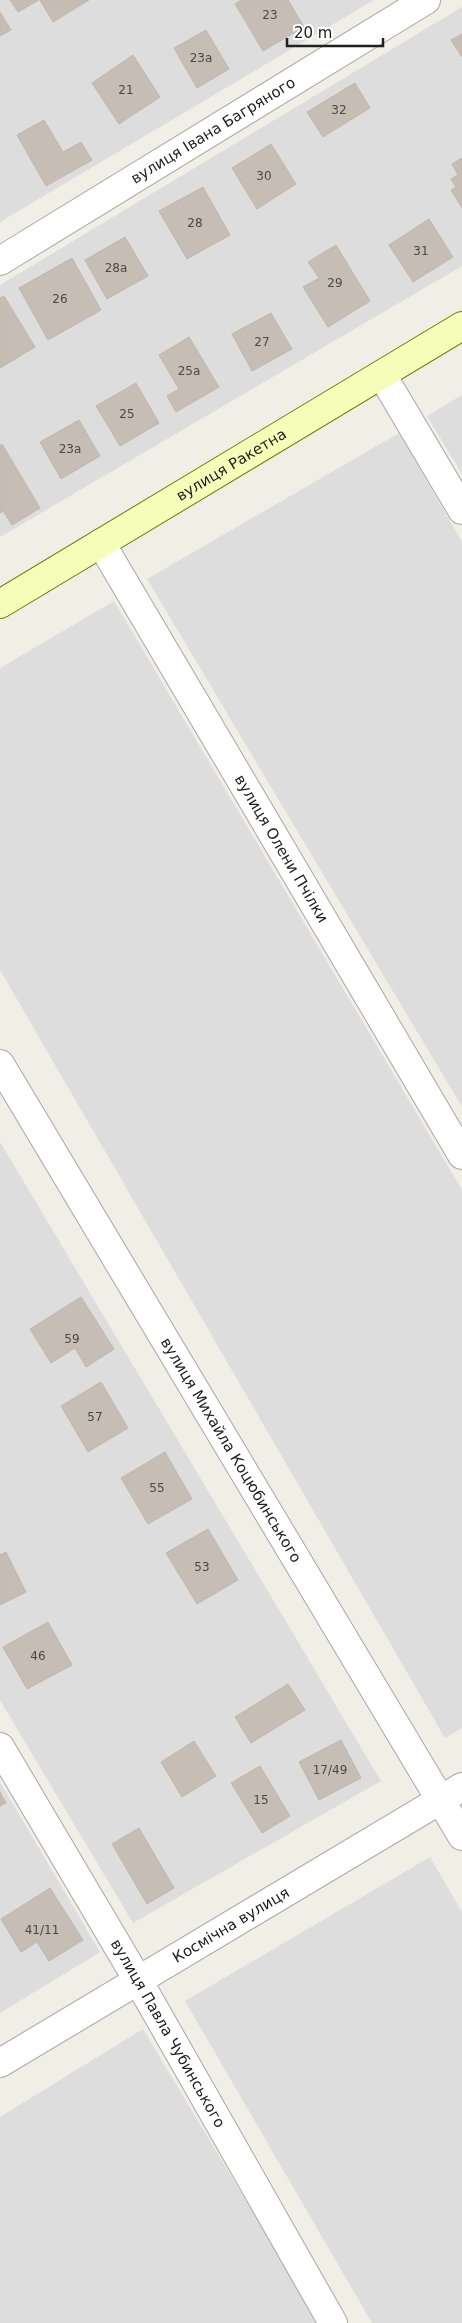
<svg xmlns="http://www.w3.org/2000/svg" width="462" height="2323" viewBox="0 0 462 2323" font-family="'DejaVu Sans',sans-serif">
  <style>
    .residential { fill: #dedddd }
    .building { fill: #c6beb5; stroke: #c4b5a8 }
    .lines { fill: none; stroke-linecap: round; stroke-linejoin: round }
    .street-casing { stroke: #a7a7a7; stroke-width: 30 }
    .secondary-casing { stroke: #6b7f00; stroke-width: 30 }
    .street { stroke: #fff; stroke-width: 28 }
    .secondary { stroke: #f6fdb9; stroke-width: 28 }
    .labels { text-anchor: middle; stroke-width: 4; stroke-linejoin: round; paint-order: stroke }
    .number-label { font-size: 12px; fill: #4a4845 }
    .street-label { font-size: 15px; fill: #202020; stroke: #fff }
  </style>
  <rect width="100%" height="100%" fill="#f1eee6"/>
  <path class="residential" d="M 0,0 L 374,0 L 0,222 Z
    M 462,7 L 462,266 L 0,537 L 0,285 Z
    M 462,395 L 462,474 L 427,416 Z
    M 399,433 L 462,542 L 462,1107 L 147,579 Z
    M 114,601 L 462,1190 L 462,1728 L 445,1738 L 0,970 L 0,668 Z
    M 0,1142 L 381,1781 L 133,1923 L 0,1700 Z
    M 0,1782 L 100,1952 L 0,2013 Z
    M 430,1857 L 462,1912 L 462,2323 L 372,2323 L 185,2001 Z
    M 143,2029 L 319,2323 L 0,2323 L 0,2117 Z"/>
  <path class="building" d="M 10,0 L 39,0 L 18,12 Z
    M 40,0 L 89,0 L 53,22 Z
    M 241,0 L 288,0 L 304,27 L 263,51 L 235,4 Z
    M 0,12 L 11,30 L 0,36 Z
    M 206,30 L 229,69 L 197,88 L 174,48 Z
    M 462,34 L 462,57 L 451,40 Z
    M 133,55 L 160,97 L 119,124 L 92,83 Z
    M 355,83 L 370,108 L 323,137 L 307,112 Z
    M 44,120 L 63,152 L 81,142 L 92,160 L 46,186 L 17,135 Z
    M 271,144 L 296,184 L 257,209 L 232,168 Z
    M 462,158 L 462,208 L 451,190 L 456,187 L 451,179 L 458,175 L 452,164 Z
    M 203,187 L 230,235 L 187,259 L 159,211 Z
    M 429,219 L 453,257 L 413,282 L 389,245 Z
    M 125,237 L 148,276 L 107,299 L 85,260 Z
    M 336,245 L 370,301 L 328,327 L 303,287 L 319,278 L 308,262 Z
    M 72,258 L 101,310 L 48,340 L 19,288 Z
    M 4,296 L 35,347 L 0,368 L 0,298 Z
    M 271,313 L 292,349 L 252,371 L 232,334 Z
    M 189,337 L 219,387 L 176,412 L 167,396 L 179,389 L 159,355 Z
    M 136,383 L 159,423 L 120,446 L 96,406 Z
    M 79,420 L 100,456 L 61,479 L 40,442 Z
    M 2,444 L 40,508 L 12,525 L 3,511 L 0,513 L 0,446 Z
    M 81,1297 L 114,1349 L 86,1367 L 75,1348 L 51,1363 L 30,1329 Z
    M 101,1382 L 128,1428 L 88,1452 L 61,1406 Z
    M 165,1452 L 192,1499 L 148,1524 L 121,1478 Z
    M 208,1529 L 238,1580 L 197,1604 L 166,1553 Z
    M 6,1552 L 26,1592 L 0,1605 L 0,1555 Z
    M 48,1622 L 72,1665 L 27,1689 L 3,1647 Z
    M 288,1684 L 305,1710 L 251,1743 L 235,1717 Z
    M 341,1740 L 361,1778 L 319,1800 L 299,1762 Z
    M 194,1741 L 216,1776 L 182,1797 L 161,1762 Z
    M 260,1766 L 290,1816 L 262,1833 L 231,1783 Z
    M 0,1792 L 6,1803 L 0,1806 Z
    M 139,1828 L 174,1888 L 147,1904 L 112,1844 Z
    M 50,1888 L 83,1940 L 49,1961 L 37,1942 L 21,1952 L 1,1919 Z"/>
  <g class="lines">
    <defs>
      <g id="street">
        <path id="s1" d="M 0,261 L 426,0"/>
        <path d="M 382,375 L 462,510"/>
        <path id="s2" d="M 101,543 L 462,1155"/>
        <path id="s3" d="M 0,1064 L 462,1836"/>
        <path id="s4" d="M 0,1747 L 139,1982 L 333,2323"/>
        <path id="s5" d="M 0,2063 L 462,1787"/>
      </g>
      <g id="secondary">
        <path id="s6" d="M 0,604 L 462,326"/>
      </g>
    </defs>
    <use href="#street" class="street-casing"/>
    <use href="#secondary" class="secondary-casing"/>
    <use href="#street" class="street"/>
    <use href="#secondary" class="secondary"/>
  </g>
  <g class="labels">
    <g class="number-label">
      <text x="270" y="19">23</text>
      <text x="201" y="62">23а</text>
      <text x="126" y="94">21</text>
      <text x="339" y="114">32</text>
      <text x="264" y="180">30</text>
      <text x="195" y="227">28</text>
      <text x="421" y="255">31</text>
      <text x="116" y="272">28а</text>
      <text x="335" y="287">29</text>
      <text x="60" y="303">26</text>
      <text x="262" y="346">27</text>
      <text x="189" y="375">25а</text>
      <text x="127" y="418">25</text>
      <text x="70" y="453">23а</text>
      <text x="72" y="1343">59</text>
      <text x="95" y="1421">57</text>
      <text x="157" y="1492">55</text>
      <text x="202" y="1571">53</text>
      <text x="38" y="1660">46</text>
      <text x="330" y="1774">17/49</text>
      <text x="261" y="1804">15</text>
      <text x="42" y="1934">41/11</text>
    </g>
    <g class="street-label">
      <text dy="5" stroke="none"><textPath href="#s1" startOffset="250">вулиця Івана Багряного</textPath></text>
      <text dy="5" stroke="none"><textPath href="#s6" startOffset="270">вулиця Ракетна</textPath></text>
      <text dy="5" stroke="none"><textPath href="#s2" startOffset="355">вулиця Олени Пчілки</textPath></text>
      <text dy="5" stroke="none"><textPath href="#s3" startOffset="450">вулиця Михайла Коцюбинського</textPath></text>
      <text dy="5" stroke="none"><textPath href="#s5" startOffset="269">Космічна вулиця</textPath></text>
      <text dy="5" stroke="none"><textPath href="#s4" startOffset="332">вулиця Павла Чубинського</textPath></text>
    </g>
  </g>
  <path d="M287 38v8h96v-8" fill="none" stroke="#202020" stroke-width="2.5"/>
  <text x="294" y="38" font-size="15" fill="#202020" stroke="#ffffff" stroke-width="4" paint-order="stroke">20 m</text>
</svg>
